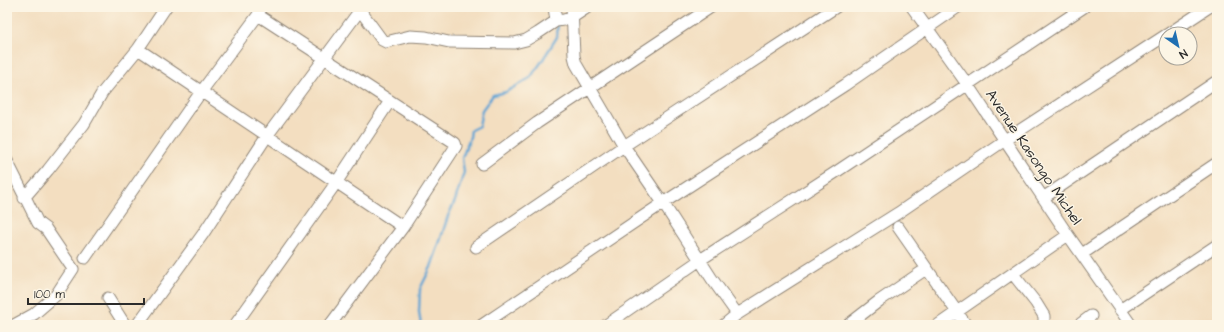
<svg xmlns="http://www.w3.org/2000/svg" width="1224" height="332" viewBox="0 0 1224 332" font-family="'Architects Daughter',sans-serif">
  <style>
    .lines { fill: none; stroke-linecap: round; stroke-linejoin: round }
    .stream { stroke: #5ea4d4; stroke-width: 2.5 }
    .minor-casing { stroke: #8f8476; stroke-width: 13 }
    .minor { stroke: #fff; stroke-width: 11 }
    .labels { text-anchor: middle; stroke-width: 3; stroke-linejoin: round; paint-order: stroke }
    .street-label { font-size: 15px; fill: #2b2b2b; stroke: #fcf5e5 }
  </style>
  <rect width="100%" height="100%" fill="#fcf5e5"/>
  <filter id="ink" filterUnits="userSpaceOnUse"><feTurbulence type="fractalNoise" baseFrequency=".025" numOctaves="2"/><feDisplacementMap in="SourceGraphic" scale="8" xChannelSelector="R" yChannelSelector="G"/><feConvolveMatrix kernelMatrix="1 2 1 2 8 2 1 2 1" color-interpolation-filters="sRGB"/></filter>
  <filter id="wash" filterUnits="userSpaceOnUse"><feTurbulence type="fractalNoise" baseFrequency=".012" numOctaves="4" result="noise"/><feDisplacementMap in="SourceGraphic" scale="16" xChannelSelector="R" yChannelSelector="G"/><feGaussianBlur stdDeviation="0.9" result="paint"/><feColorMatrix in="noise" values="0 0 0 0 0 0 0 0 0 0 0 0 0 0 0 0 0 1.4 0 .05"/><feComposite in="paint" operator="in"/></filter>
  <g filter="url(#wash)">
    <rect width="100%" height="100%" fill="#f3dec0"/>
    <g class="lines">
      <path class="stream" d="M 421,325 L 419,312 L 420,289 L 431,267 L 440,241 L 448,216 L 455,201 L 464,172 L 462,158 L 470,137 L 471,130 L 479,126 L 482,110 L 493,95 L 506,92 L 530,78 L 540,64 L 557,37 L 558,23"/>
    </g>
  </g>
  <g filter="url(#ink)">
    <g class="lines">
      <defs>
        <path id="minor" d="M 554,7 L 556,21
          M 572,7 L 574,56 L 576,64 L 624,146 L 663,203 L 712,279 L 735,311 L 736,315 L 724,325
          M 912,7 L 967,84 L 1068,235 L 1131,325
          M 360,10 L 382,40 L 386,42 L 410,36 L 426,37 L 449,42 L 514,43 L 526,40 L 538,33 L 556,21 L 564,20 L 573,17 L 588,7
          M 258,15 L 455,143 L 456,146 L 403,227 L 330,325
          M 1168,34 L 1209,7
          M 138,49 L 403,227
          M 7,161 L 38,223 L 46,229 L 73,269 L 56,295 L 34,314 L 14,325
          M 482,164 L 537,123 L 711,7
          M 24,198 L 48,170 L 84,124 L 102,93 L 138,49 L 166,7
          M 1043,198 L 1217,81
          M 898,227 L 966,325
          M 476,247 L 624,146 L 836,7
          M 1082,254 L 1217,163
          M 85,258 L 201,92 L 258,15 L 261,7
          M 1013,274 L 1036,303 L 1044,316 L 1044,325
          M 108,298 L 125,325
          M 1120,310 L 1217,245
          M 736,315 L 898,213 L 1005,140 L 1166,35
          M 137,325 L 203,234 L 267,136 L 360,10 L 358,7
          M 235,325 L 336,183 L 390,101
          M 482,325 L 663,203 L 845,85 L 958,7
          M 606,325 L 700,260 L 836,172 L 1084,7
          M 848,325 L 879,301 L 926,269
          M 938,325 L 1068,235
          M 1079,325 L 1091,316"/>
      </defs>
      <use href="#minor" class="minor-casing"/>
      <use href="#minor" class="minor"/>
    </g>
  </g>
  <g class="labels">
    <g class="street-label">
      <text transform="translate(1034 157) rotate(56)" y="5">Avenue Kasongo Michel</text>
    </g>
  </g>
  <rect width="1224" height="332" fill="none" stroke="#fcf5e5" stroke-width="24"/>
  <g transform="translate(1178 46) rotate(146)"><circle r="19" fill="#fcf5e5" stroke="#a8a49b"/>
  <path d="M0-3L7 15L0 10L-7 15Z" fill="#1f6fb2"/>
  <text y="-6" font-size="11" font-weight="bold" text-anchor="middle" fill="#2b2b2b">N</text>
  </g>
  <path d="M28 298v6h116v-6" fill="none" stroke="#2b2b2b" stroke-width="2"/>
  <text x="34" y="298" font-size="12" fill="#2b2b2b" stroke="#fcf5e5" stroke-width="3" paint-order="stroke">100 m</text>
</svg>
